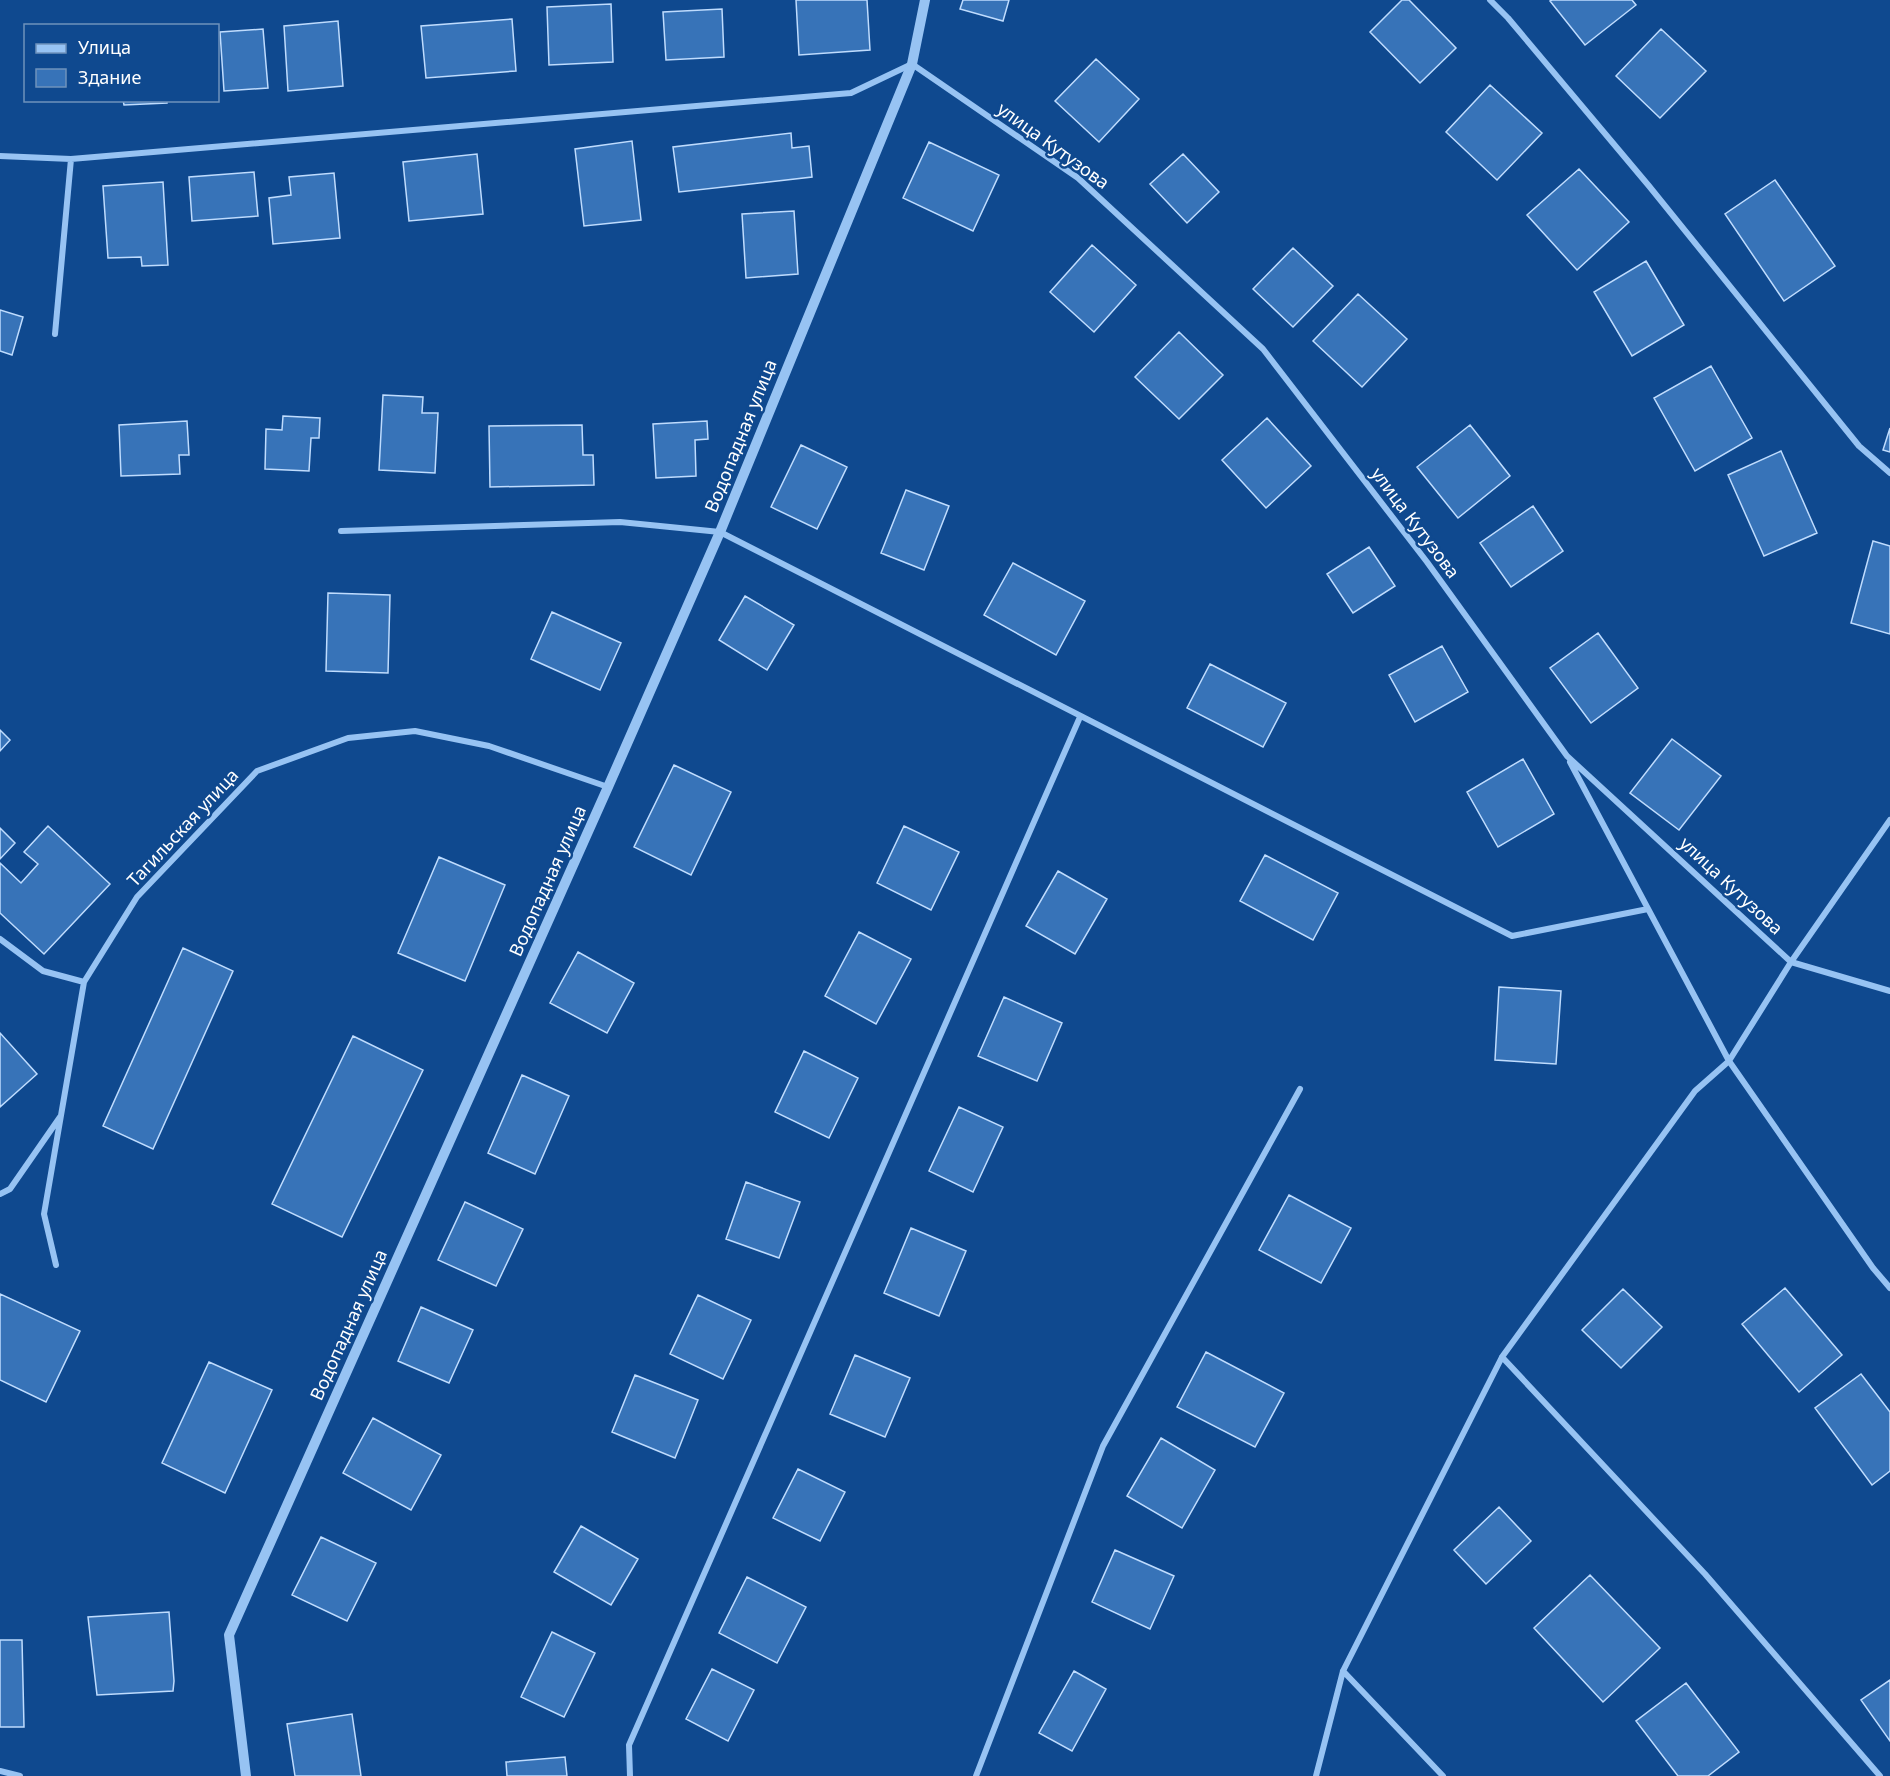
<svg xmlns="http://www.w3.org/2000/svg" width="1890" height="1776" viewBox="0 0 1890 1776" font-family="'Noto Sans',sans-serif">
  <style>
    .building { fill: #3773b8; stroke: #bfdcfe; stroke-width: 1.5 }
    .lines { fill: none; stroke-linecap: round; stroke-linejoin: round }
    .minor { stroke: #97c3f3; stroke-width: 6 }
    .tertiary { stroke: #97c3f3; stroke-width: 10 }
    .labels { text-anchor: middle; stroke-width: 5; stroke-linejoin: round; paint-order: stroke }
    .street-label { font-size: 18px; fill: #fff; stroke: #0f498f }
  </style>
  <rect width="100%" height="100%" fill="#0f498f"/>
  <path class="building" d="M 796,0 L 867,0 L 870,50 L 799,55 Z
    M 963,0 L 1009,0 L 1003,21 L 960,9 Z
    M 1402,0 L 1409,0 L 1456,48 L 1420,83 L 1370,32 Z
    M 1552,0 L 1632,0 L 1636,5 L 1585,45 L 1550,1 Z
    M 611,4 L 613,62 L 549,65 L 547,7 Z
    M 722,9 L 724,57 L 666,60 L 663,12 Z
    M 512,19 L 516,71 L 426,78 L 421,26 Z
    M 338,21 L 343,86 L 288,91 L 284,26 Z
    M 263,29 L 268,88 L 224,91 L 220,32 Z
    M 1661,29 L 1706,71 L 1660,118 L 1616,76 Z
    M 1096,59 L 1139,99 L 1099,142 L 1055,101 Z
    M 1490,85 L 1542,133 L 1497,180 L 1446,132 Z
    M 123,100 L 167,100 L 167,103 L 124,105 Z
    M 791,133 L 792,148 L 809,146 L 812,177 L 679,192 L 673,147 Z
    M 632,141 L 641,220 L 584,226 L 575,149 Z
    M 929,142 L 999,175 L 973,231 L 903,198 Z
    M 477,154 L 483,214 L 409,221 L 403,162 Z
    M 1183,154 L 1219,192 L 1187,223 L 1150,184 Z
    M 1579,169 L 1629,222 L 1577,270 L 1527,215 Z
    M 254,172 L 258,216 L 192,221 L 189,177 Z
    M 334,173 L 340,238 L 273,244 L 269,198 L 291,195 L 289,177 Z
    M 1775,180 L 1835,266 L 1784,301 L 1725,214 Z
    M 163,182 L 168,265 L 142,266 L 141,257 L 108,258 L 103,186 Z
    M 794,211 L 798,274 L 746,278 L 742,214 Z
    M 1092,245 L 1136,285 L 1094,332 L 1050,292 Z
    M 1293,248 L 1333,286 L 1293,327 L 1253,289 Z
    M 1646,261 L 1684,325 L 1632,356 L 1594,292 Z
    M 1358,294 L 1407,339 L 1362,387 L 1313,341 Z
    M 0,310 L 23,317 L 12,355 L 0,351 Z
    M 1179,332 L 1223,375 L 1179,419 L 1135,377 Z
    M 1711,366 L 1752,438 L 1695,471 L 1654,398 Z
    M 383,395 L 423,397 L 422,413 L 438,413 L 435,473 L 379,470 Z
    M 283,416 L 320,418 L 319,438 L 311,438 L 309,471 L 265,469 L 266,429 L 282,430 Z
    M 1267,418 L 1311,466 L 1266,508 L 1222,460 Z
    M 187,421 L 189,455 L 179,455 L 180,474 L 121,476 L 119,425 Z
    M 707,421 L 708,439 L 695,440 L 696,476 L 656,478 L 653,424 Z
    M 582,425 L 583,455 L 593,455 L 594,485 L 490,487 L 489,426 Z
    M 1470,425 L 1510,476 L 1458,518 L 1417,467 Z
    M 1890,428 L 1890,452 L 1883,450 Z
    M 801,445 L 847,467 L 817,529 L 771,507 Z
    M 1781,451 L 1817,533 L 1764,556 L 1728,475 Z
    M 906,490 L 949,506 L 924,570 L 881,553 Z
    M 1533,506 L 1563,551 L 1511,587 L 1480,543 Z
    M 1873,541 L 1890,546 L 1890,634 L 1851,623 Z
    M 1369,547 L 1395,586 L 1353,613 L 1327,574 Z
    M 1013,563 L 1085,601 L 1056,655 L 984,615 Z
    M 328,593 L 390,595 L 388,673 L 326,671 Z
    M 745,596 L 794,625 L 767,670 L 719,640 Z
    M 552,612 L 621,643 L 600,690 L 531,659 Z
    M 1598,633 L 1638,688 L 1591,723 L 1550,668 Z
    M 1442,646 L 1468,692 L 1415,722 L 1389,675 Z
    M 1210,664 L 1286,703 L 1263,747 L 1187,708 Z
    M 0,730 L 10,740 L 0,751 Z
    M 1672,739 L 1721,776 L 1679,830 L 1630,793 Z
    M 1523,759 L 1554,814 L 1498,847 L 1467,792 Z
    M 674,765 L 731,792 L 691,875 L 634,847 Z
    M 48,826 L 110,884 L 44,954 L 0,913 L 0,863 L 21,883 L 38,864 L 24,852 Z
    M 904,826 L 959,852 L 931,910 L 877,883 Z
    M 0,828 L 15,843 L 0,859 Z
    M 1265,855 L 1338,893 L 1313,940 L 1240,901 Z
    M 439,857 L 505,885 L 465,981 L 398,953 Z
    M 1058,871 L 1107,899 L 1075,954 L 1026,926 Z
    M 859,932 L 911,959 L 876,1024 L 825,996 Z
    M 183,948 L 233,971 L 153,1149 L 103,1126 Z
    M 578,952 L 634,983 L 607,1033 L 550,1003 Z
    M 1499,987 L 1561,991 L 1556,1064 L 1495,1060 Z
    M 1004,997 L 1062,1023 L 1037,1081 L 978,1056 Z
    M 0,1033 L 37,1074 L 0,1107 Z
    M 353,1036 L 423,1070 L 342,1237 L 272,1204 Z
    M 804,1051 L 858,1078 L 829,1138 L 775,1112 Z
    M 522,1075 L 569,1096 L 535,1174 L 488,1153 Z
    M 959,1107 L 1003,1127 L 973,1192 L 929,1171 Z
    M 746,1182 L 800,1202 L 779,1258 L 726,1239 Z
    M 1289,1195 L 1351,1228 L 1321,1283 L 1259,1250 Z
    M 465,1202 L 523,1229 L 496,1286 L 438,1260 Z
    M 911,1228 L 966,1251 L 939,1316 L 884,1293 Z
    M 1785,1288 L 1842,1355 L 1799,1392 L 1742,1324 Z
    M 1623,1289 L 1662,1327 L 1621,1368 L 1582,1330 Z
    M 0,1294 L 80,1331 L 46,1402 L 0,1380 Z
    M 698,1295 L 751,1320 L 723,1379 L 670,1354 Z
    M 421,1307 L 473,1330 L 449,1383 L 398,1361 Z
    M 1206,1352 L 1284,1393 L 1255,1447 L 1177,1407 Z
    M 855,1355 L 910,1378 L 885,1437 L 830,1414 Z
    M 209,1362 L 272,1390 L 225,1493 L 162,1463 Z
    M 1861,1374 L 1890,1412 L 1890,1471 L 1872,1485 L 1815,1408 Z
    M 635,1375 L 698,1400 L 675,1458 L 612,1432 Z
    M 373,1418 L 441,1455 L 411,1510 L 343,1473 Z
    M 1161,1438 L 1215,1470 L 1182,1528 L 1127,1496 Z
    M 798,1469 L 845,1492 L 820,1541 L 773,1518 Z
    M 1499,1507 L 1531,1541 L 1486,1584 L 1454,1550 Z
    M 581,1526 L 638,1559 L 611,1605 L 554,1572 Z
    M 321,1537 L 376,1563 L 347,1621 L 292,1595 Z
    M 1115,1550 L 1174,1576 L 1150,1629 L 1092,1602 Z
    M 1590,1575 L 1660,1648 L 1603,1702 L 1534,1628 Z
    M 747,1577 L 806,1607 L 777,1663 L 719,1633 Z
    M 169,1612 L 174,1681 L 173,1691 L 97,1695 L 88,1617 Z
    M 552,1632 L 595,1653 L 564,1717 L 521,1697 Z
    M 0,1640 L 22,1640 L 24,1727 L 0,1727 Z
    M 712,1669 L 754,1690 L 728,1741 L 686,1719 Z
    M 1074,1671 L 1106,1689 L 1072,1751 L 1039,1733 Z
    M 1890,1680 L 1890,1741 L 1861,1700 Z
    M 1686,1683 L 1739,1752 L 1708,1776 L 1678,1776 L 1636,1721 Z
    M 352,1714 L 361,1776 L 295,1776 L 287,1724 Z
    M 565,1757 L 567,1776 L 507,1776 L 506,1762 Z"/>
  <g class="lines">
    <path class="minor" d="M 1490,0 L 1508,18 L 1649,186 L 1859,446 L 1890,473
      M 0,156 L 71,159 L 851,93 L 912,64 L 1078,178 L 1263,349 L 1427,562 L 1567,756 L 1791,962 L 1890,991
      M 55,334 L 71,159
      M 341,531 L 620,522 L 720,532 L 1512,936 L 1648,909
      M 1570,762 L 1729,1061 L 1873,1268 L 1890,1288
      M 0,939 L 43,971 L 84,982 L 137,897 L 257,771 L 348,738 L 415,731 L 489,746 L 608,787
      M 0,1194 L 10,1189 L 60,1117
      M 56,1265 L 44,1214 L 84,982
      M 1502,1357 L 1705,1574 L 1880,1776
      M 1343,1671 L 1443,1776
      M 0,1771 L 20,1776
      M 630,1776 L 629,1745 L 1080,717
      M 976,1776 L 1103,1446 L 1300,1089
      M 1316,1776 L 1343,1671 L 1502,1357 L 1695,1091 L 1729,1061 L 1791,962 L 1890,820"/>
    <path class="tertiary" d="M 246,1776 L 229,1635 L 608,787 L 720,532 L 912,64 L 925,0"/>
  </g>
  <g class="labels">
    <g class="street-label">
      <text transform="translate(1053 146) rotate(36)" y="6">улица Кутузова</text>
      <text transform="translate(741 436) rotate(-68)" y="6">Водопадная улица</text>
      <text transform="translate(1415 523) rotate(53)" y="6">улица Кутузова</text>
      <text transform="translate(183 828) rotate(-47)" y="6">Тагильская улица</text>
      <text transform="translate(548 881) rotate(-66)" y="6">Водопадная улица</text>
      <text transform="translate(1731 886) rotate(43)" y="6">улица Кутузова</text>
      <text transform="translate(349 1325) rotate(-66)" y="6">Водопадная улица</text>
    </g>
  </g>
  <rect x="24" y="24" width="195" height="78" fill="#0f498f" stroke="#6f92bc" stroke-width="1.5"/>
  <rect x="36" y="44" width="30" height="9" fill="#97c3f3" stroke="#6f92bc" stroke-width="1.5"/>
  <text x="78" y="54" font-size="18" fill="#ffffff">Улица</text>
  <rect x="36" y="69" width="30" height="18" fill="#3773b8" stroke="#6f92bc" stroke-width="1.5"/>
  <text x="78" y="84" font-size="18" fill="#ffffff">Здание</text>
</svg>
